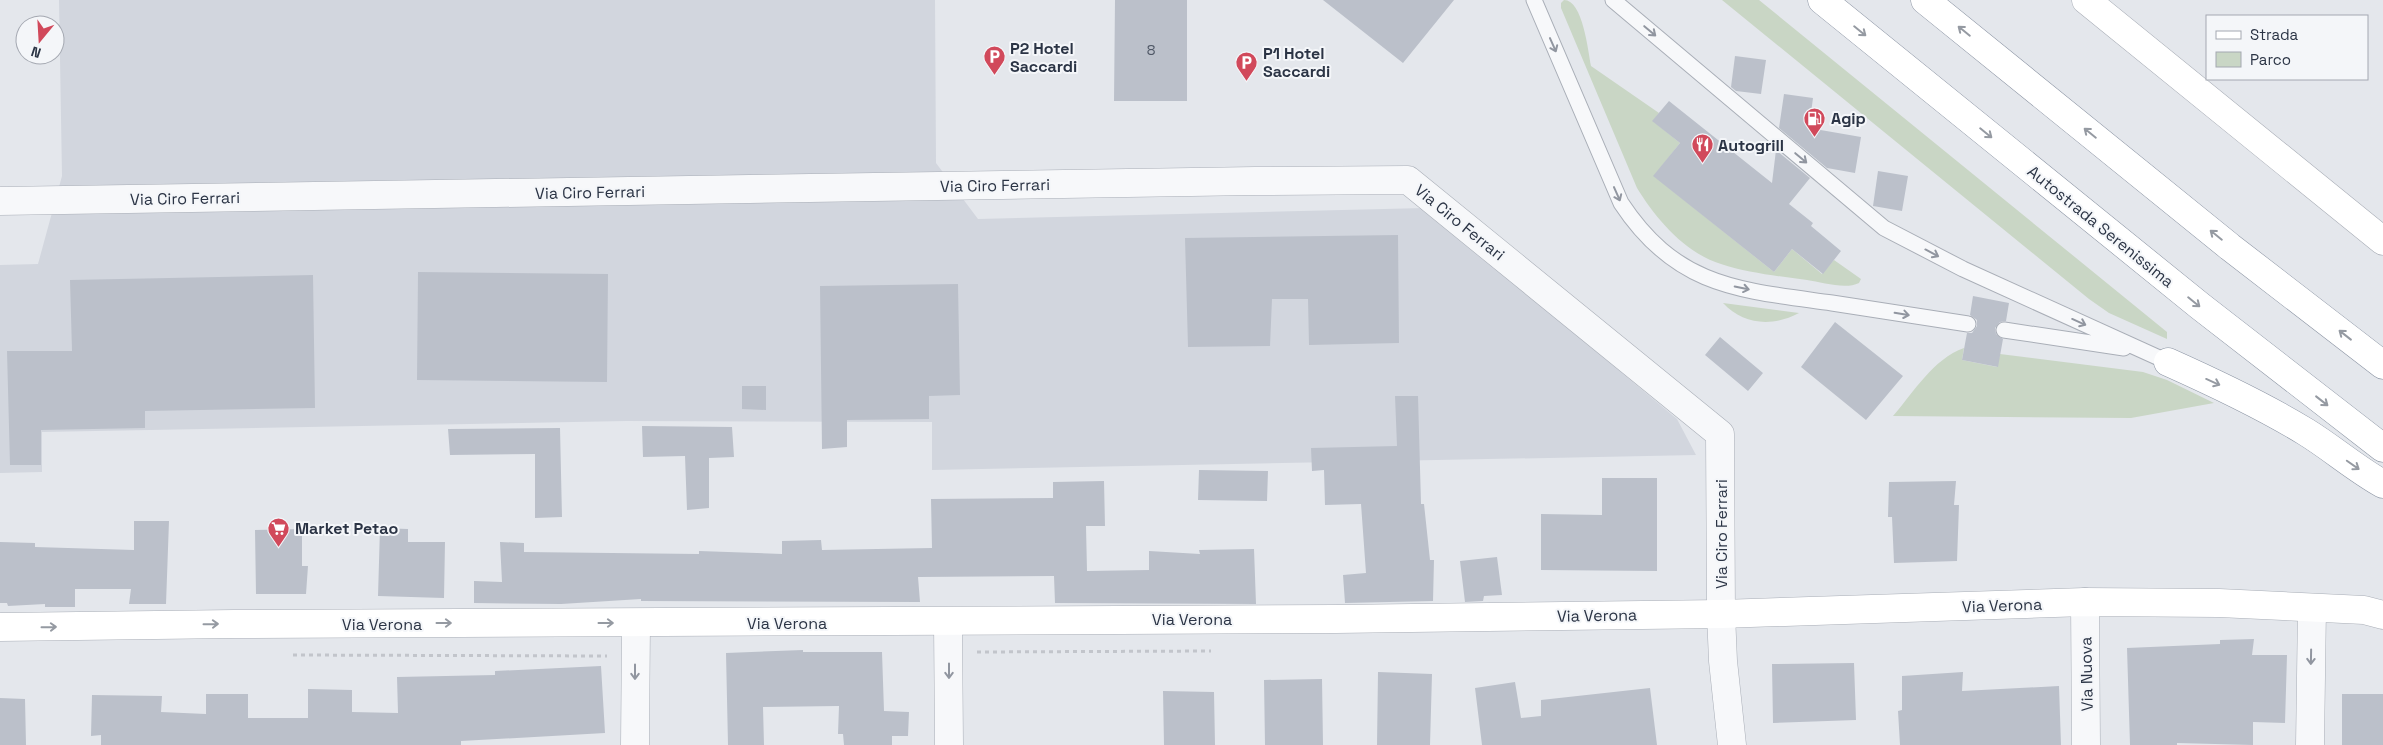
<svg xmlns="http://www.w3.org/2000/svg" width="2383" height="745" viewBox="0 0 2383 745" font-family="'Space Grotesk',sans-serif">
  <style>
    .built { fill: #d2d6de }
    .green { fill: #c9d6c5 }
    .building { fill: #bbc0ca }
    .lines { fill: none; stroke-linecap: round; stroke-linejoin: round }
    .lane-casing { stroke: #a9aeb7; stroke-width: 17 }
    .street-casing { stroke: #a9aeb7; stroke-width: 29 }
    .secondary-casing { stroke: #a9aeb7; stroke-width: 29 }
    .highway-casing { stroke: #8b94a3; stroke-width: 29 }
    .path { stroke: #c2c5cb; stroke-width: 3; stroke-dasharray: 4 4; stroke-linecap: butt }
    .lane { stroke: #f7f8fa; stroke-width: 15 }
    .street { stroke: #f7f8fa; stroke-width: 28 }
    .secondary { stroke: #fff; stroke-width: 28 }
    .highway { stroke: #fff; stroke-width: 28 }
    .oneway { stroke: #9196a0 }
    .oneway2 { stroke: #959aa2 }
    .labels { text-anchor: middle; stroke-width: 4; stroke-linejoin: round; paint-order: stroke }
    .number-label { font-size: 14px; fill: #4f5766 }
    .poi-label { font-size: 16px; font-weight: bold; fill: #2b3445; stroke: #f4f6f9; text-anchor: start }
    .street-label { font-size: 16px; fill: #2b3445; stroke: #f4f6f9 }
  </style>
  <rect width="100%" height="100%" fill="#e4e7ec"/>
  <path class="built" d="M 59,0 L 935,0 L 936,163 L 978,219 L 1425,208 L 1677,419 L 1696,455 L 932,470 L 932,422 L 626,421 L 42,432 L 42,472 L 0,473 L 0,265 L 38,264 L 62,176 Z"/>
  <path class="green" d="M 1564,0 C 1583,0 1588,51 1591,66 L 1659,113 L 1653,121 L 1680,143 L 1654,176 L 1774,272 L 1792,249 L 1822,274 L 1834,260 L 1861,279 L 1859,283 C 1845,290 1822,282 1807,280 C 1778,276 1748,273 1721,264 C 1685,253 1656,219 1637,188 L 1561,8 L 1561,3 Z
    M 1722,0 L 1759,0 L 2167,332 L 2167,339 L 2109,313 L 2089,299 Z
    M 1723,303 L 1799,313 C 1773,327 1743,325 1723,303 Z
    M 1964,348 L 1962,360 L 1997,367 L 2000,354 L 2143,372 L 2167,380 L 2214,403 L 2131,418 L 1893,416 C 1914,392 1933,359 1964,348 Z"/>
  <path class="building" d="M 1115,0 L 1187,0 L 1187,101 L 1114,101 Z
    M 1323,0 L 1454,0 L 1403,63 Z
    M 1735,56 L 1766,60 L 1761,94 L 1736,91 L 1731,87 Z
    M 1784,94 L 1813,98 L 1809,128 L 1861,137 L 1855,173 L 1827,168 L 1779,128 Z
    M 1669,101 L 1772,183 L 1776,150 L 1810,178 L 1789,204 L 1813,223 L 1811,226 L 1841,251 L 1823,274 L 1792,249 L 1774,272 L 1653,176 L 1680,143 L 1652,121 Z
    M 1878,171 L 1908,176 L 1902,211 L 1873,206 Z
    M 1398,235 L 1399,343 L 1309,345 L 1308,299 L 1272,299 L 1270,346 L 1188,347 L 1185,238 Z
    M 418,272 L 608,274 L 607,382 L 417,380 Z
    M 313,275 L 315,408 L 145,411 L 145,428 L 41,430 L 41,465 L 10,465 L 7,351 L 72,351 L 70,280 Z
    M 958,284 L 960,395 L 929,396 L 929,419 L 847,420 L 847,447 L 822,449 L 820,286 Z
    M 1973,296 L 2009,303 L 2006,321 L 2000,322 L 1995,328 L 1996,334 L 2003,339 L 1998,367 L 1962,360 L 1967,333 L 1972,333 L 1977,326 L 1977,320 L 1970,315 Z
    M 1835,322 L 1903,376 L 1866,420 L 1801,367 Z
    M 1720,337 L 1763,373 L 1748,391 L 1705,355 Z
    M 742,386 L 766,386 L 766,410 L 742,409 Z
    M 1395,396 L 1418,396 L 1421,504 L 1424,504 L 1430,560 L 1434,560 L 1433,601 L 1345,603 L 1343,575 L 1366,573 L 1361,504 L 1325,505 L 1324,470 L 1312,471 L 1311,448 L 1397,446 Z
    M 642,426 L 732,427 L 734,457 L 709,458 L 709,508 L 687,510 L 685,456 L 643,457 Z
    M 560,428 L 562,517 L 535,518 L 535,454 L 450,455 L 448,429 Z
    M 1199,470 L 1268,471 L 1267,501 L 1198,500 Z
    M 1602,478 L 1657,478 L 1657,571 L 1541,570 L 1541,514 L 1602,515 Z
    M 1104,481 L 1105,526 L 1086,526 L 1087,571 L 1149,570 L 1149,551 L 1200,554 L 1199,550 L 1254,549 L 1256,604 L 1055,603 L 1054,576 L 918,577 L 920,602 L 641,601 L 641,599 L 561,604 L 474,603 L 474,581 L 502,582 L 500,542 L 524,543 L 524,552 L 699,554 L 699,551 L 782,554 L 782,541 L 821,540 L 822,550 L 932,548 L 931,499 L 1053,498 L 1053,482 Z
    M 1956,481 L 1954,505 L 1959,505 L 1957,561 L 1894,563 L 1892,517 L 1888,517 L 1889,482 Z
    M 134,521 L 169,521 L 166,604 L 129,604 L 131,589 L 75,589 L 75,607 L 45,607 L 45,604 L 8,606 L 7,603 L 0,603 L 0,542 L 35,543 L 35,547 L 134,550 Z
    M 380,528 L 408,529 L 408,542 L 445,542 L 444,598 L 378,596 Z
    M 302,529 L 302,566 L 308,566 L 306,594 L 256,594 L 255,530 Z
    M 1497,557 L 1502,595 L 1484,596 L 1483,601 L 1465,602 L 1460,561 Z
    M 2254,639 L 2252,655 L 2287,655 L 2285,723 L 2253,722 L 2253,745 L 2177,743 L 2177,745 L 2130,745 L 2127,648 L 2220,644 L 2220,640 Z
    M 803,650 L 803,652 L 882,652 L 884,711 L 909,712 L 908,736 L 892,736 L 892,745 L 844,745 L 843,734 L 838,734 L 839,706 L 763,707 L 764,745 L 728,745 L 726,653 Z
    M 1854,663 L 1856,720 L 1773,723 L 1772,664 Z
    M 601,666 L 605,733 L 461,741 L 461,745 L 101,745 L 101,735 L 91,736 L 92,695 L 162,696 L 161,712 L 206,714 L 206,694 L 248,694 L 248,718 L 308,718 L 308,689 L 352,690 L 352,712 L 398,713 L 397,677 L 495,675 L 495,671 Z
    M 1378,672 L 1432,674 L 1430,745 L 1377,745 Z
    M 1963,672 L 1962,691 L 2059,686 L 2061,745 L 1900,745 L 1898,711 L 1902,710 L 1902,676 Z
    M 1322,679 L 1323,745 L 1265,745 L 1264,680 Z
    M 1515,682 L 1521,718 L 1541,716 L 1541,700 L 1650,688 L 1657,745 L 1482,745 L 1475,688 Z
    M 1163,691 L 1214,692 L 1215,745 L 1164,745 Z
    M 2342,694 L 2383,694 L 2383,745 L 2342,745 Z
    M 0,698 L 25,699 L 26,745 L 0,745 Z"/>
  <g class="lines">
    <defs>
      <path id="lane" d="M 1534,0 L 1621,203 C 1677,288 1740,290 1832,303 C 1878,310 1923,317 1968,324
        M 1613,0 L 1884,228 L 1963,269 L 2168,362
        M 2004,330 L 2124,348"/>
      <path id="street" d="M 0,201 L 1255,181 L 1408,180 L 1720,434 L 1721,614 L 1723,661 L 1732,745
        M 2085,602 L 2086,745
        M 948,623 L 949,745
        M 635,745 L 636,623
        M 2310,745 L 2312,608"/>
      <path id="secondary" d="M 2086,0 L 2383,241
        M 0,627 L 234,624 L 1336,619 L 1721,614 L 2085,602 L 2219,603 L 2364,610 L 2383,615"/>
      <path id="highway" d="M 1822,0 L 2200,306 L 2383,448
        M 1925,0 L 2230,247 L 2383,365
        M 2168,362 C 2215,383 2262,405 2306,432 C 2332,448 2356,469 2383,484"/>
    </defs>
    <use href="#lane" class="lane-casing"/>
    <use href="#street" class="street-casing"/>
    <use href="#secondary" class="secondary-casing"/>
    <use href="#highway" class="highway-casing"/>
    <path class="path" d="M 977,652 L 1211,651
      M 293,655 L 607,656"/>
    <use href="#lane" class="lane"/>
    <use href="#street" class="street"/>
    <use href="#secondary" class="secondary"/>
    <use href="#highway" class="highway"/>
  </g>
  <defs><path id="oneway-shaft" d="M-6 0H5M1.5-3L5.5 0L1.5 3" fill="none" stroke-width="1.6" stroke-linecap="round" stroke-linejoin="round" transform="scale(1.25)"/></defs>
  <g class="oneway">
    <use href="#oneway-shaft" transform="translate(1650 31) rotate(40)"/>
    <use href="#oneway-shaft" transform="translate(1553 45) rotate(66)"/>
    <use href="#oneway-shaft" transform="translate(1801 158) rotate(40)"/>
    <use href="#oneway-shaft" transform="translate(1617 194) rotate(66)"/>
    <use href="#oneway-shaft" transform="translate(1932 253) rotate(28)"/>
    <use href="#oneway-shaft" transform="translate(1742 288) rotate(12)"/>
    <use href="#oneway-shaft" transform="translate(1902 314) rotate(9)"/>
    <use href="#oneway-shaft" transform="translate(2079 322) rotate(24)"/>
    <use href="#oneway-shaft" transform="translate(2311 657) rotate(91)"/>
    <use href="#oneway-shaft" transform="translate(949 671) rotate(90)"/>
    <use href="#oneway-shaft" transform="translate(635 672) rotate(90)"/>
  </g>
  <g class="oneway2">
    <use href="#oneway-shaft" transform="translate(1860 31) rotate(39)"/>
    <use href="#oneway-shaft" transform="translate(1964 31) rotate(-141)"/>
    <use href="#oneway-shaft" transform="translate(1986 133) rotate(39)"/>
    <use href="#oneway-shaft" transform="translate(2090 133) rotate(-141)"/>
    <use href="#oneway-shaft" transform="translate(2216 235) rotate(-141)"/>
    <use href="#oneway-shaft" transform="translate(2194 302) rotate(39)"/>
    <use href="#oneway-shaft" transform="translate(2345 335) rotate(-142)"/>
    <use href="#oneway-shaft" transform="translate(2213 382) rotate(24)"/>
    <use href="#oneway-shaft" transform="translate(2322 401) rotate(38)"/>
    <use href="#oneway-shaft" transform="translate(2353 465) rotate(35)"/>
    <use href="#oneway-shaft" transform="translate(444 623)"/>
    <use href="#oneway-shaft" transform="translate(606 623)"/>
    <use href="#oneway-shaft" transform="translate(211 624) rotate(-1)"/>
    <use href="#oneway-shaft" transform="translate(49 627) rotate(-1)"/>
  </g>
  <defs>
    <symbol id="parking-pin" viewBox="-11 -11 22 30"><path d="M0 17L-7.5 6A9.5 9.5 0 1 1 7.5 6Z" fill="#d1495b" stroke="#f4f6f9"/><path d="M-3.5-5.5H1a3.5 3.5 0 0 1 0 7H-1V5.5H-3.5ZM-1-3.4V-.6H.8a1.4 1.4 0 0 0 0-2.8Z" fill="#fff"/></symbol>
    <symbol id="fuel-pin" viewBox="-11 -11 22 30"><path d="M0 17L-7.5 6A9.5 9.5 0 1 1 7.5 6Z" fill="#d1495b" stroke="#f4f6f9"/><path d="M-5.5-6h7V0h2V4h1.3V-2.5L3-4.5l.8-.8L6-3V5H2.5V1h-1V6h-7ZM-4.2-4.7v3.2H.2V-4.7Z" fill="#fff"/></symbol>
    <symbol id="restaurant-pin" viewBox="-11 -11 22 30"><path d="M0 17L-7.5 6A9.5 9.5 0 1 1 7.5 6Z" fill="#d1495b" stroke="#f4f6f9"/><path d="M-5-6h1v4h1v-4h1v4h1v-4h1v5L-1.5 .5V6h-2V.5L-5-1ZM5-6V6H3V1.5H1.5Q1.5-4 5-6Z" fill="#fff"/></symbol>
    <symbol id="supermarket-pin" viewBox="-11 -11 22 30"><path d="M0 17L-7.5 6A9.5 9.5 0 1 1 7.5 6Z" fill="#d1495b" stroke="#f4f6f9"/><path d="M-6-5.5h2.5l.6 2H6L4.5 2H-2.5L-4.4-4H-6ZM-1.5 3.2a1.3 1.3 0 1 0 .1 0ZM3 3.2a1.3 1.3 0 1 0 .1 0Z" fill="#fff"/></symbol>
  </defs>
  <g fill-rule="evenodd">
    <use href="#parking-pin" x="982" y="44" width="25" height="34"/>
    <use href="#parking-pin" x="1234" y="50" width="25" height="34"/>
    <use href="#fuel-pin" x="1802" y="106" width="25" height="34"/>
    <use href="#restaurant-pin" x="1690" y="132" width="25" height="34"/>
    <use href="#supermarket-pin" x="266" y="516" width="25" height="34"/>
  </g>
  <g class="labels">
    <g class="number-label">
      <text x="1151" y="55">8</text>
    </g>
    <g class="poi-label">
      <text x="1010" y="54">P2 Hotel<tspan x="1010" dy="18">Saccardi</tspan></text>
      <text x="1263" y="59">P1 Hotel<tspan x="1263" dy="18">Saccardi</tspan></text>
      <text x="1831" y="124">Agip</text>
      <text x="1718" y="151">Autogrill</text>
      <text x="295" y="534">Market Petao</text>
    </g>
    <g class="street-label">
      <text transform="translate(995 185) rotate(-1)" y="6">Via Ciro Ferrari</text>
      <text transform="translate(590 192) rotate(-1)" y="6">Via Ciro Ferrari</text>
      <text transform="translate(185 198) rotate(-1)" y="6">Via Ciro Ferrari</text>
      <text transform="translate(1460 222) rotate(39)" y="6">Via Ciro Ferrari</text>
      <text transform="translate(2101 226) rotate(39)" y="6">Autostrada Serenissima</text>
      <text transform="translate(1721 534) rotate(-90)" y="6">Via Ciro Ferrari</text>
      <text transform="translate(2002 605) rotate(-2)" y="6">Via Verona</text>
      <text transform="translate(1597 615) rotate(-1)" y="6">Via Verona</text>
      <text x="1192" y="625">Via Verona</text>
      <text x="787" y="629">Via Verona</text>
      <text x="382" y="630">Via Verona</text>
      <text transform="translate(2086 674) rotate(-91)" y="6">Via Nuova</text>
    </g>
  </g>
  <rect x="2206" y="15" width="162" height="65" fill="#f4f6f9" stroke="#a4a8b1"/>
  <rect x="2216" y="31" width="25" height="8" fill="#ffffff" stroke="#a4a8b1"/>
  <text x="2250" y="40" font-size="15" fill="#2b3445">Strada</text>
  <rect x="2216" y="52" width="25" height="15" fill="#c9d6c5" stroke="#a4a8b1"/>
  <text x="2250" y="65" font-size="15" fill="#2b3445">Parco</text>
  <g transform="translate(40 40) rotate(198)"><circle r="24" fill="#f4f6f9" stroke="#a4a8b1"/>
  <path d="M0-4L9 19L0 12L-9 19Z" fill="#d1495b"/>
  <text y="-8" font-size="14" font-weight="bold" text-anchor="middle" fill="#2b3445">N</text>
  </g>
</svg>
